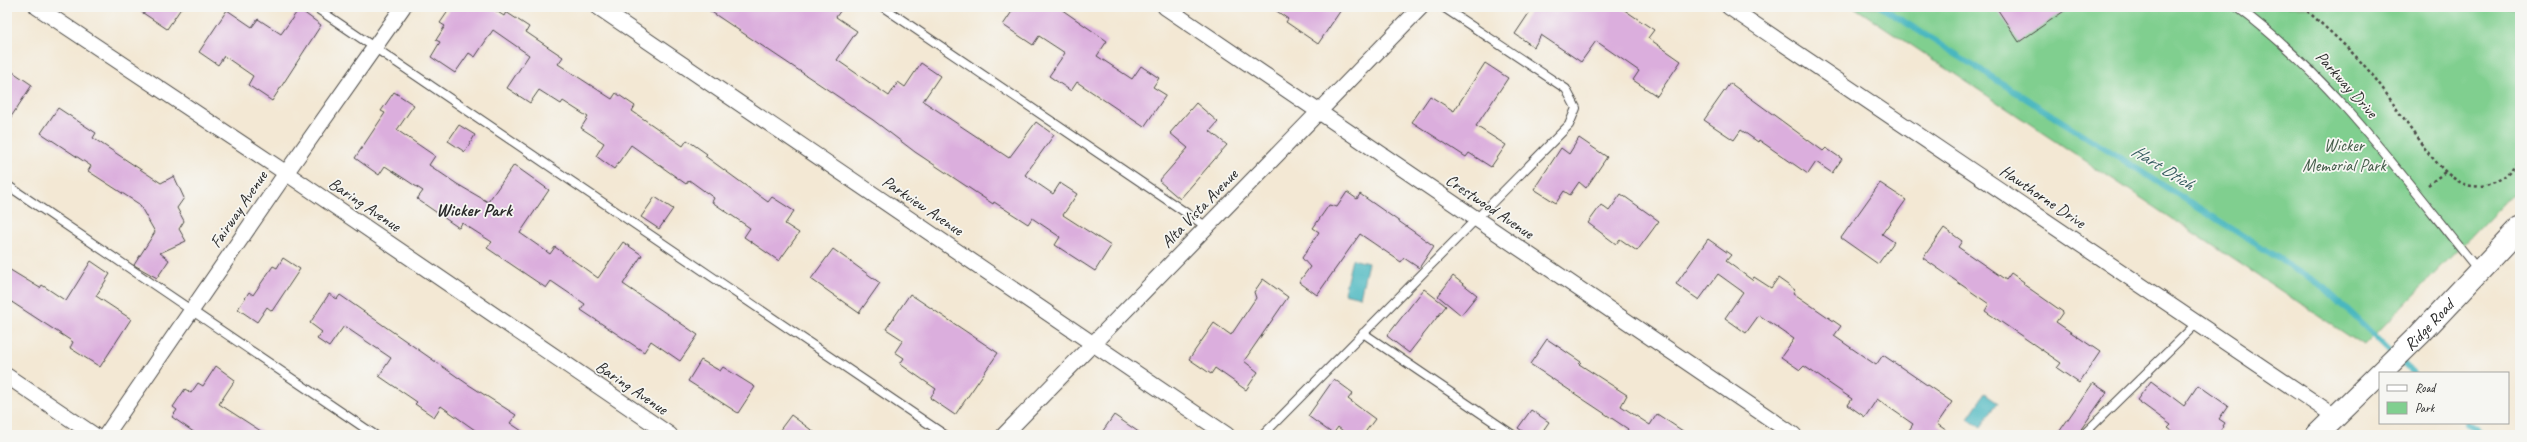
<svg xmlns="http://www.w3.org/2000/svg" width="2527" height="442" viewBox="0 0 2527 442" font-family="Caveat,sans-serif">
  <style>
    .green { fill: #80cf8f; stroke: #567d5d }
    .water { fill: #48b7c0; stroke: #3a7176 }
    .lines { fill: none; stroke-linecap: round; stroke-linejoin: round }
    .stream { stroke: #48b7c0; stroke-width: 6 }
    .building { fill: #dbaedd }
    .lane-casing { stroke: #494744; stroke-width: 10 }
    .street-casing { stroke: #494744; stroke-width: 17 }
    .primary-casing { stroke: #494744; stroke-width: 24 }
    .path { stroke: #494744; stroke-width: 2.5; stroke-dasharray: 3 3; stroke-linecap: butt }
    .lane { stroke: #fff; stroke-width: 8 }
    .street { stroke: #fff; stroke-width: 15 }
    .primary { stroke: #fff; stroke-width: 22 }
    .labels { text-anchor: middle; stroke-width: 3.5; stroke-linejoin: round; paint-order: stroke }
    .street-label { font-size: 17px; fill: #2b2b2b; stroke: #f6f6f2 }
    .park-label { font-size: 17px; fill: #445c49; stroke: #f6f6f2 }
    .water-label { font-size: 18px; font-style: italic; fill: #355c5f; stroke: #f6f6f2 }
    .neighbourhood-label { font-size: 18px; font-weight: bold; fill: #2b2b2b; stroke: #f6f6f2 }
  </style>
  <rect width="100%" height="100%" fill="#f6f6f2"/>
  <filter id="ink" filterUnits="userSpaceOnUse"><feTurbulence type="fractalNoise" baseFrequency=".025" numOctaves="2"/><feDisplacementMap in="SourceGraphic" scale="8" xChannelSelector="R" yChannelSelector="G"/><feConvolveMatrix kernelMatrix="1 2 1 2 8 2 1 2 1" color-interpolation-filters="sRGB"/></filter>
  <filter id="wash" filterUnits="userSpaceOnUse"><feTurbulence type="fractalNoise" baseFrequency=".012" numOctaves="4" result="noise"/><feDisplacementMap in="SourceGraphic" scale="16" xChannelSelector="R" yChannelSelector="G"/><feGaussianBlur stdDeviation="0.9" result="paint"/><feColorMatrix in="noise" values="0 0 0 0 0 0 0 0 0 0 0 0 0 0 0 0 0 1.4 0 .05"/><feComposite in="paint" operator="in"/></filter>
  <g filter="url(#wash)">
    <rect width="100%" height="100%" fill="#f3e8d4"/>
    <path class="green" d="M 1854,7 L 2520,7 L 2520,186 L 2364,346 Z"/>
    <path class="water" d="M 1352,259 L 1368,263 L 1360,297 L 1344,293 Z
      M 1985,393 L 1998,402 L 1981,427 L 1968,418 Z"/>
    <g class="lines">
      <path class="stream" d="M 1881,7 L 2324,287 L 2413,373
        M 2467,423 L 2482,435"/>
    </g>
    <g id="blocks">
      <path class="building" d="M 134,7 L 182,7 L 167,29 Z
        M 451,7 L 490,7 L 504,16 L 506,12 L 529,27 L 526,32 L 563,57 L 558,64 L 612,99 L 616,93 L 635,106 L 632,111 L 683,146 L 687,140 L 707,154 L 705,156 L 768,202 L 772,197 L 794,211 L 785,224 L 799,233 L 779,261 L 744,237 L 750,228 L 712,202 L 714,198 L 689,180 L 686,184 L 631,145 L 614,169 L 596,156 L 604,143 L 581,128 L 588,117 L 563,101 L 561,104 L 539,90 L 530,103 L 507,88 L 529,55 L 493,30 L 475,57 L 469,53 L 455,73 L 431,57 L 440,42 L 436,40 L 445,26 L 440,23 Z
        M 704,7 L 843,7 L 836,17 L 857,31 L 837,60 L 889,96 L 898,82 L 905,87 L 921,63 L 940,76 L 923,101 L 1009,158 L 1036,122 L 1054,135 L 1025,175 L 1053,194 L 1060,183 L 1077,194 L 1063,215 L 1111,246 L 1095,271 L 1055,245 L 1060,237 L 1032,218 L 1028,224 L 994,202 L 993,204 L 915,152 L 873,120 Z
        M 1015,7 L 1058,7 L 1107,41 L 1097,56 L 1132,79 L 1141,66 L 1159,78 L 1153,87 L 1166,95 L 1144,127 L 1077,82 L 1071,91 L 1049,76 L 1065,53 L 1039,36 L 1033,45 L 1003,25 Z
        M 1271,7 L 1343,7 L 1318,44 L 1286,22 L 1288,19 Z
        M 1533,7 L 1620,7 L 1654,30 L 1648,38 L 1681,61 L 1657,96 L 1633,80 L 1639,71 L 1596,41 L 1581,62 L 1541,35 L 1534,47 L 1515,34 Z
        M 1996,7 L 2070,7 L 2019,42 Z
        M 299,9 L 321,25 L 272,101 L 248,85 L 253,76 L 224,56 L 218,65 L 199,52 L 227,10 L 252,27 L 258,19 L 281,34 Z
        M 1485,63 L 1508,78 L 1476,126 L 1506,145 L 1491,167 L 1469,153 L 1466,157 L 1412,122 L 1430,96 L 1454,111 Z
        M 7,68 L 32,85 L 7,123 Z
        M 1730,83 L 1823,151 L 1826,148 L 1842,159 L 1832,173 L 1816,162 L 1808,174 L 1759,140 L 1758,142 L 1741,130 L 1734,140 L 1704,120 Z
        M 394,92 L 414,105 L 397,130 L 435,156 L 429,165 L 457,184 L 488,202 L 514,165 L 549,190 L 520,233 L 550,254 L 555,247 L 598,278 L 623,242 L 642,255 L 623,284 L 698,335 L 680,361 L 651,341 L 644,352 L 581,310 L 585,304 L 551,281 L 546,288 L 487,248 L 492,242 L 462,223 L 459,228 L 417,199 L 423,191 L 385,166 L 379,175 L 355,158 L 385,113 L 381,111 Z
        M 1196,103 L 1218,122 L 1210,131 L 1227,145 L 1180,199 L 1159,181 L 1188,148 L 1170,133 Z
        M 58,108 L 96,133 L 93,138 L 161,183 L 174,176 L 184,198 L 177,208 L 184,221 L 179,229 L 186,241 L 160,253 L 169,260 L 157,278 L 134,265 L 155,232 L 139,204 L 88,171 L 91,166 L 41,133 Z
        M 459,125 L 475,135 L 465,152 L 448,141 Z
        M 1579,138 L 1607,157 L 1586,188 L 1579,182 L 1570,195 L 1564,191 L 1556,203 L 1534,189 L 1561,148 L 1569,154 Z
        M 1880,183 L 1906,200 L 1882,234 L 1894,242 L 1878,264 L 1841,238 Z
        M 1347,192 L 1357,199 L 1360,194 L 1434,246 L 1419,268 L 1404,258 L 1401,262 L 1360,234 L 1317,295 L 1299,282 L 1310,267 L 1302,258 L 1319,232 L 1313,228 L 1329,205 L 1337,207 Z
        M 1621,194 L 1659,221 L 1637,251 L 1620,239 L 1616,244 L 1588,223 L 1601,205 L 1609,211 Z
        M 655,197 L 673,209 L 659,229 L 641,217 Z
        M 1944,228 L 1962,241 L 1958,247 L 2006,280 L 2011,273 L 2024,282 L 2023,284 L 2063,312 L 2056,322 L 2100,352 L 2079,383 L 2057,368 L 2061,363 L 1985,311 L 1989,304 L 1923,258 Z
        M 1708,239 L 1731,255 L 1726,261 L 1752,280 L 1754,277 L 1771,288 L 1778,278 L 1795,290 L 1793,293 L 1841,326 L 1834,336 L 1876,365 L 1883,355 L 1952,402 L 1937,424 L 1953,435 L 1906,435 L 1913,424 L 1877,399 L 1865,417 L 1848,405 L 1852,399 L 1804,366 L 1800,370 L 1781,357 L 1794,339 L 1759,315 L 1746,333 L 1725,318 L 1743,292 L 1718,274 L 1699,300 L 1676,284 Z
        M 833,249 L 880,283 L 859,313 L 811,279 Z
        M 283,258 L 300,269 L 272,311 L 267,307 L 257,322 L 238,309 L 249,292 L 253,295 L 273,266 L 277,268 Z
        M 91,261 L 110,274 L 96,296 L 131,319 L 100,367 L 70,348 L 73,342 L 7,299 L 7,268 L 40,288 L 42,285 L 66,301 Z
        M 1453,276 L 1477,295 L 1461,315 L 1438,296 Z
        M 1263,279 L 1288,297 L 1244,361 L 1258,372 L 1246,390 L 1215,368 L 1211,374 L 1189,359 L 1214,323 L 1231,335 L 1256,298 L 1254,292 Z
        M 1424,289 L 1446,306 L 1409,353 L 1387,336 Z
        M 329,294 L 337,299 L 340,295 L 466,383 L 516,415 L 510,423 L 528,435 L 482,435 L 441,406 L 434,417 L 415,404 L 417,402 L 379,376 L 391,358 L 344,326 L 329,347 L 317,339 L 322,332 L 310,323 Z
        M 910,294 L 998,353 L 955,415 L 930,398 L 936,389 L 900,364 L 904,358 L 895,352 L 903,340 L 886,329 Z
        M 1547,339 L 1581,362 L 1579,364 L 1627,395 L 1621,406 L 1650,425 L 1657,414 L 1689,435 L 1625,435 L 1628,429 L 1530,364 Z
        M 701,360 L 720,371 L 723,367 L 755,387 L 738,413 L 688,381 Z
        M 216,366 L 235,380 L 219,404 L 267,435 L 198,435 L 172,417 L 177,410 L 173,407 L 185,389 L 191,393 L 198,383 L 203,386 Z
        M 1334,379 L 1353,393 L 1348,399 L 1375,419 L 1363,435 L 1348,435 L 1338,427 L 1333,434 L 1308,416 Z
        M 2151,381 L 2184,406 L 2198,385 L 2228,406 L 2219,419 L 2225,423 L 2217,435 L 2178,435 L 2168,428 L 2171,425 L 2137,400 Z
        M 2093,383 L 2107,392 L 2077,435 L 2057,435 Z
        M 1531,410 L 1549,422 L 1540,435 L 1528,435 L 1518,428 Z
        M 791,415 L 818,435 L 776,435 Z
        M 1114,415 L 1143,435 L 1100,435 Z"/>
    </g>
  </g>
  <g filter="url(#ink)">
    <use href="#blocks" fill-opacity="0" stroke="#494744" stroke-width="1"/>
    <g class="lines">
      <defs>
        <path id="lane" d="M 315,7 L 945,435
          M 883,7 L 1207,227
          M 2237,7 C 2333,78 2404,179 2479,271
          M 7,185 L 375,435
          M 1363,333 L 1513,435
          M 1263,435 L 1569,125 L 1576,108 L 1566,89 L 1443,7
          M 2083,435 L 2197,323"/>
        <path id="street" d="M 37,7 L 286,173 L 670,435
          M 598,7 L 1227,435
          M 1165,7 L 1794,435
          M 1729,7 L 2336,417
          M 7,376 L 94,435
          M 106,435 L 286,173 L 403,7
          M 1004,435 L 1421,7"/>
        <g id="primary">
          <path id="s1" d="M 2317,435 L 2420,334 L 2520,228"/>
        </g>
      </defs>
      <use href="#lane" class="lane-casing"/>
      <use href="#street" class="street-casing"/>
      <use href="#primary" class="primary-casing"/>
      <path class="path" d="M 2303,7 C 2327,29 2353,51 2374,77 C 2396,104 2432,170 2462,183 C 2472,188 2482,187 2492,183 C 2504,179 2513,169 2520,157
        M 2428,185 L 2445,172"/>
      <use href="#lane" class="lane"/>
      <use href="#street" class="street"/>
      <use href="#primary" class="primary"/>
    </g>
  </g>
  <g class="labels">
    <g class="street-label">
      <text transform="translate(2347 84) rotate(48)" y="6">Parkway Drive</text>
      <text transform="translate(2043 196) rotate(34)" y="6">Hawthorne Drive</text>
      <text transform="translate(365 204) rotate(34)" y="6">Baring Avenue</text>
      <text transform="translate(923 205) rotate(34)" y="6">Parkview Avenue</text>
      <text transform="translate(1490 206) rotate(34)" y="6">Crestwood Avenue</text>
      <text transform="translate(1199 208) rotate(-46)" y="6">Alta Vista Avenue</text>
      <text transform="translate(238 209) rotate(-56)" y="6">Fairway Avenue</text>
      <text dy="6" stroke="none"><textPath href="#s1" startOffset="157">Ridge Road</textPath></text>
      <text transform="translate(632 387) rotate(34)" y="6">Baring Avenue</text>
    </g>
    <g class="park-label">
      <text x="2344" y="151">Wicker<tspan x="2344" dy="20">Memorial Park</tspan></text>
    </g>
    <g class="water-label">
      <text transform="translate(2163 167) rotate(32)" y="6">Hart Dtich</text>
    </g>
    <g class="neighbourhood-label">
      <text x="474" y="216">Wicker Park</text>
    </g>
  </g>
  <rect width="2527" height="442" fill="none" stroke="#f6f6f2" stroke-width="24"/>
  <rect x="2379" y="372" width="130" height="52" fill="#f6f6f2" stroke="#a5a5a2"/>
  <rect x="2387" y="385" width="20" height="6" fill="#ffffff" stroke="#a5a5a2"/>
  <text x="2415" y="392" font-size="12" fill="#2b2b2b">Road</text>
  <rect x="2387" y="402" width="20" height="12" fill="#80cf8f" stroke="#a5a5a2"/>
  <text x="2415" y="412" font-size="12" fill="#2b2b2b">Park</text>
</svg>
